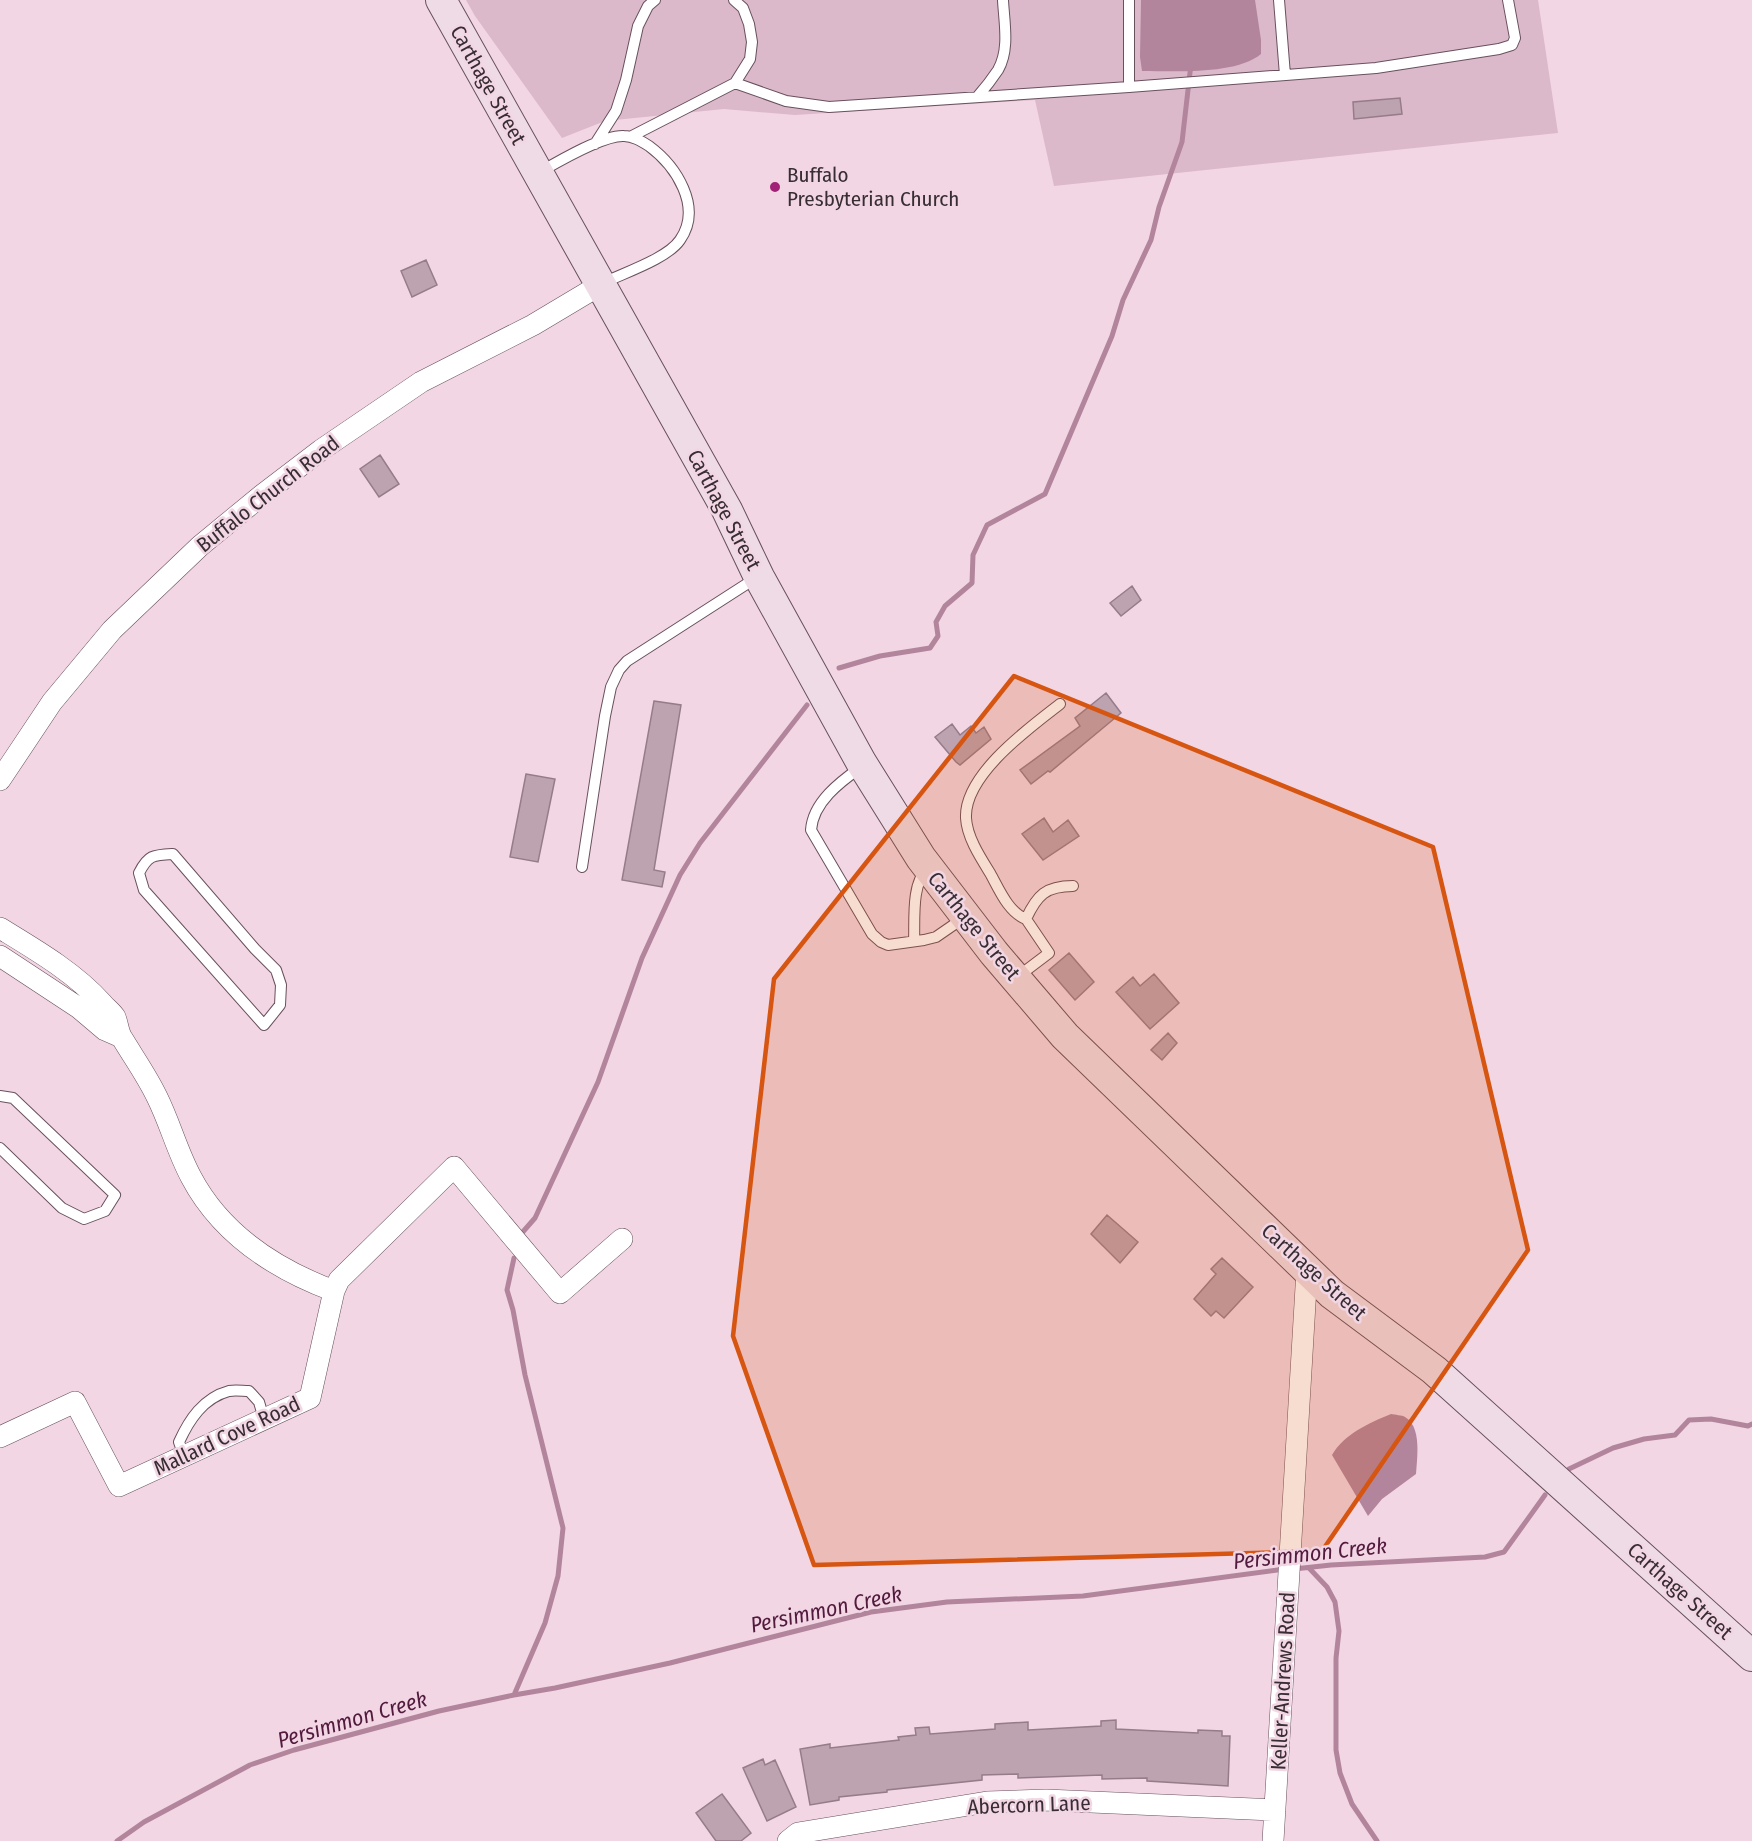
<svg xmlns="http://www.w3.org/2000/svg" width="1752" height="1841" viewBox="0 0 1752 1841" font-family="'Fira Sans Condensed',sans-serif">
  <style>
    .green { fill: #dbb9ca }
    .water { fill: #b2859c }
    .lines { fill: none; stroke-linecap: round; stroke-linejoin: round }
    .stream { stroke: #b2859c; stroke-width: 5 }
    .building { fill: #bda2af; stroke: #967c89; stroke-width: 1.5 }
    .lane-casing { stroke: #68505c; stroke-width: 12 }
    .street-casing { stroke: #68505c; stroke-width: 22 }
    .secondary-casing { stroke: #68505c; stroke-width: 32 }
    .lane { stroke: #fff; stroke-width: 10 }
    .street { stroke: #fff; stroke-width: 21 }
    .secondary { stroke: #efdbe6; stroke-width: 30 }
    .marked { fill: #d65510; fill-opacity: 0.2; stroke: #d65510; stroke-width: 4.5; stroke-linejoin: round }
    .poi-dot { fill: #a02175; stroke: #f2d6e4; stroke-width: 2 }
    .labels { text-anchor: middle; stroke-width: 5; stroke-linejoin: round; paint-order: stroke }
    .street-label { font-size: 21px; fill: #372d32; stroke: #f2d6e4 }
    .poi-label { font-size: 21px; fill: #372d32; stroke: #f2d6e4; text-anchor: start }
    .water-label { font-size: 22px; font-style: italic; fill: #521a3d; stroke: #f2d6e4 }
  </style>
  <rect width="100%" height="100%" fill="#f2d6e4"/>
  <path class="green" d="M 466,0 L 1538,0 L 1558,133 L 1054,186 L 1035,100 L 795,115 L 724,109 L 605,121 L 562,138 L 475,16 Z"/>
  <path class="water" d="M 1141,0 L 1255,0 L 1261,40 L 1261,54 C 1236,75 1175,71 1142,71 L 1140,57 Z
    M 1391,1414 C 1395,1415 1402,1415 1405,1417 C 1422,1427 1417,1457 1416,1474 L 1382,1499 L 1368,1516 L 1332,1455 C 1344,1434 1369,1423 1391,1414 Z"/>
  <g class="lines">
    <path class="stream" d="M 839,668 L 880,656 L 930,648 L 938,636 L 936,622 L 945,606 L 972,583 L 973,555 L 987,525 L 1045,494 L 1112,336 L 1123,300 L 1151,240 L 1159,207 L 1182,142 L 1191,64
      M 521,1234 L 535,1218 L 598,1082 L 642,958 L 680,875 L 700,843 L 807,705
      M 514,1258 L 507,1290 L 513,1310 L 525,1375 L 563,1528 L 558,1576 L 545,1623 L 514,1695
      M 1569,1469 L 1613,1448 L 1644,1439 L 1675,1435 L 1689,1420 L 1711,1419 L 1748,1426 L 1752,1424
      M 1309,1568 L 1327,1587 L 1335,1602 L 1339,1631 L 1336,1658 L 1336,1750 L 1340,1773 L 1352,1804 L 1377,1841
      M 1294,1569 L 1331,1565 L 1485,1557 L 1504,1552 L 1545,1495
      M 117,1841 L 144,1822 L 250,1765 L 294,1750 L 439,1711 L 514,1695 L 555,1688 L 670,1663 L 871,1612 L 947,1602 L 1083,1596 L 1285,1569"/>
  </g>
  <path class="building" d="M 1400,98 L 1402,114 L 1354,119 L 1353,102 Z
    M 426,260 L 437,285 L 412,297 L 401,271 Z
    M 380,455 L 399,484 L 379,497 L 360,469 Z
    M 1132,586 L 1141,600 L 1121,616 L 1110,603 Z
    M 1106,693 L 1121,713 L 1050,772 L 1048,771 L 1031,784 L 1020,770 L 1080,726 L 1075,718 Z
    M 654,701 L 681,705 L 654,870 L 665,872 L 662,887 L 622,880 Z
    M 952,724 L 960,735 L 971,726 L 976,733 L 984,727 L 991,739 L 960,765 L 956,762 L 935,737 Z
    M 526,774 L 555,779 L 538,862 L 510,857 Z
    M 1044,818 L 1053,832 L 1068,820 L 1079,836 L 1043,860 L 1022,834 Z
    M 1069,953 L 1094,982 L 1075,1000 L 1049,970 Z
    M 1154,974 L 1179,1003 L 1150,1029 L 1116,992 L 1133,977 L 1140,986 Z
    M 1168,1033 L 1177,1043 L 1162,1060 L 1151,1050 Z
    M 1107,1215 L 1138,1242 L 1120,1263 L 1091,1234 Z
    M 1222,1258 L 1253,1287 L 1224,1318 L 1216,1311 L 1211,1316 L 1194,1299 L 1216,1274 L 1211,1269 Z
    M 1116,1720 L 1116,1729 L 1198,1733 L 1198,1730 L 1222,1731 L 1222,1736 L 1230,1736 L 1228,1786 L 1147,1781 L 1147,1778 L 1102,1779 L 1102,1775 L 1018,1778 L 1018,1774 L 982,1775 L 982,1780 L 887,1790 L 887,1792 L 839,1797 L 839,1800 L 810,1805 L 800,1749 L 830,1744 L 830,1748 L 899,1740 L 898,1737 L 916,1735 L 915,1728 L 929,1727 L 930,1734 L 995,1729 L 995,1724 L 1028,1722 L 1028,1730 L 1101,1726 L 1101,1721 Z
    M 763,1759 L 765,1765 L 775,1760 L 796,1807 L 767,1821 L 743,1768 Z
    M 722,1794 L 751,1833 L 741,1841 L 716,1841 L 696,1813 Z"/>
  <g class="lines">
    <defs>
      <path id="lane" d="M 1279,0 L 1285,75
        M 735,83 L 786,101 L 829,107 L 1129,87 L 1376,68 L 1499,49 L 1512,45 L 1515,38 L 1508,0
        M 1129,87 L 1129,0
        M 978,96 C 985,88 992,79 998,70 C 1010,49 1004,22 1003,0
        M 632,136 L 735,83 L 750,59 L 752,42 L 749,24 L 743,8 L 734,0
        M 595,144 L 616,111 L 626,80 L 638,26 L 648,6 L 655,0
        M 540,172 C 559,161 603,135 624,136 C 633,136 641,141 649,146 C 676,166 703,207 680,240 C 667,259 623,273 601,284
        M 861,767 C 840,782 813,802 811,830 L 872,934 L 881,942 L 888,945 L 924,940 L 936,937 L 965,917
        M 173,854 L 255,949 L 276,970 L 281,985 L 280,1005 L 264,1025 L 144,890 L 139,873 C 148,855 153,855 173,854 Z
        M 582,867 L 605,716 L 611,687 L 619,670 L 627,661 L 756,578
        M 1026,919 C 1008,912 999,889 990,873 C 980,857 967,837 966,818 C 964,775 1029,728 1060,704
        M 914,941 C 915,922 911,883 927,870
        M 1016,978 L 1049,953 L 1026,919 C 1037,895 1046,886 1073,886
        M 0,1096 L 13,1098 L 115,1195 L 105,1211 L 84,1219 L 62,1208 L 0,1148
        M 184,1456 L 179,1442 C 189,1420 203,1398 229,1391 C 235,1390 243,1391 249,1391 L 259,1402 L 264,1419"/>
      <path id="street" d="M 0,780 L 52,702 L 112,630 L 200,546 L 262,495 L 321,450 L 421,382 L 533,325 L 600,285
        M 0,928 C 36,950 74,972 102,1003 C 106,1008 112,1012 115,1017 C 118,1024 118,1032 122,1038 C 134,1058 147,1076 157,1097 C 170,1123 177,1151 191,1177 C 221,1234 275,1269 334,1291
        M 0,956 L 79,1008 L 105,1030 L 121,1037
        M 0,1437 L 75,1402 L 119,1486 L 310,1398 L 334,1291 L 339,1280 L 454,1167 L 560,1293 L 622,1239
        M 788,1841 L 798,1833 L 987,1802 L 1046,1800 L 1275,1810
        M 1273,1841 L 1307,1270"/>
      <path id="secondary" d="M 441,0 L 727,510 L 759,577 L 861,762 L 921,858 L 994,953 L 1065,1036 L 1332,1294 L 1434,1370 L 1752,1656"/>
    </defs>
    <use href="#lane" class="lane-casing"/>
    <use href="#street" class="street-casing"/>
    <use href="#secondary" class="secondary-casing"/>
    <use href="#lane" class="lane"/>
    <use href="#street" class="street"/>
    <use href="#secondary" class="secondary"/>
  </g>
  <path class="marked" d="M 1014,676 L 1433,847 L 1528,1250 L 1322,1551 L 814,1565 L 733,1336 L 774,979 Z"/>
  <circle class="poi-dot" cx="775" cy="187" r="6"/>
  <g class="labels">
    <g class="street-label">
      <text transform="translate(488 85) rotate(61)" y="7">Carthage Street</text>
      <text transform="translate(268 494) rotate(-38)" y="7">Buffalo Church Road</text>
      <text transform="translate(724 510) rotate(62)" y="7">Carthage Street</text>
      <text transform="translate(974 926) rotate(51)" y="7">Carthage Street</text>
      <text transform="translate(1314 1272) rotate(42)" y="7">Carthage Street</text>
      <text transform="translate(227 1436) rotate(-25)" y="7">Mallard Cove Road</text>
      <text transform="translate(1680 1591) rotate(42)" y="7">Carthage Street</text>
      <text transform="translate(1283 1681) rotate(-87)" y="7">Keller-Andrews Road</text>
      <text transform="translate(1029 1805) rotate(-2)" y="7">Abercorn Lane</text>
    </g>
    <g class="poi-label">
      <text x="787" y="182">Buffalo<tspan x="787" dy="24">Presbyterian Church</tspan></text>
    </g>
    <g class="water-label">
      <text transform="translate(1310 1553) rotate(-6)" y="8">Persimmon Creek</text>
      <text transform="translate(826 1609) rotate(-12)" y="8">Persimmon Creek</text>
      <text transform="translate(352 1719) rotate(-16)" y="8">Persimmon Creek</text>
    </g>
  </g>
</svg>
